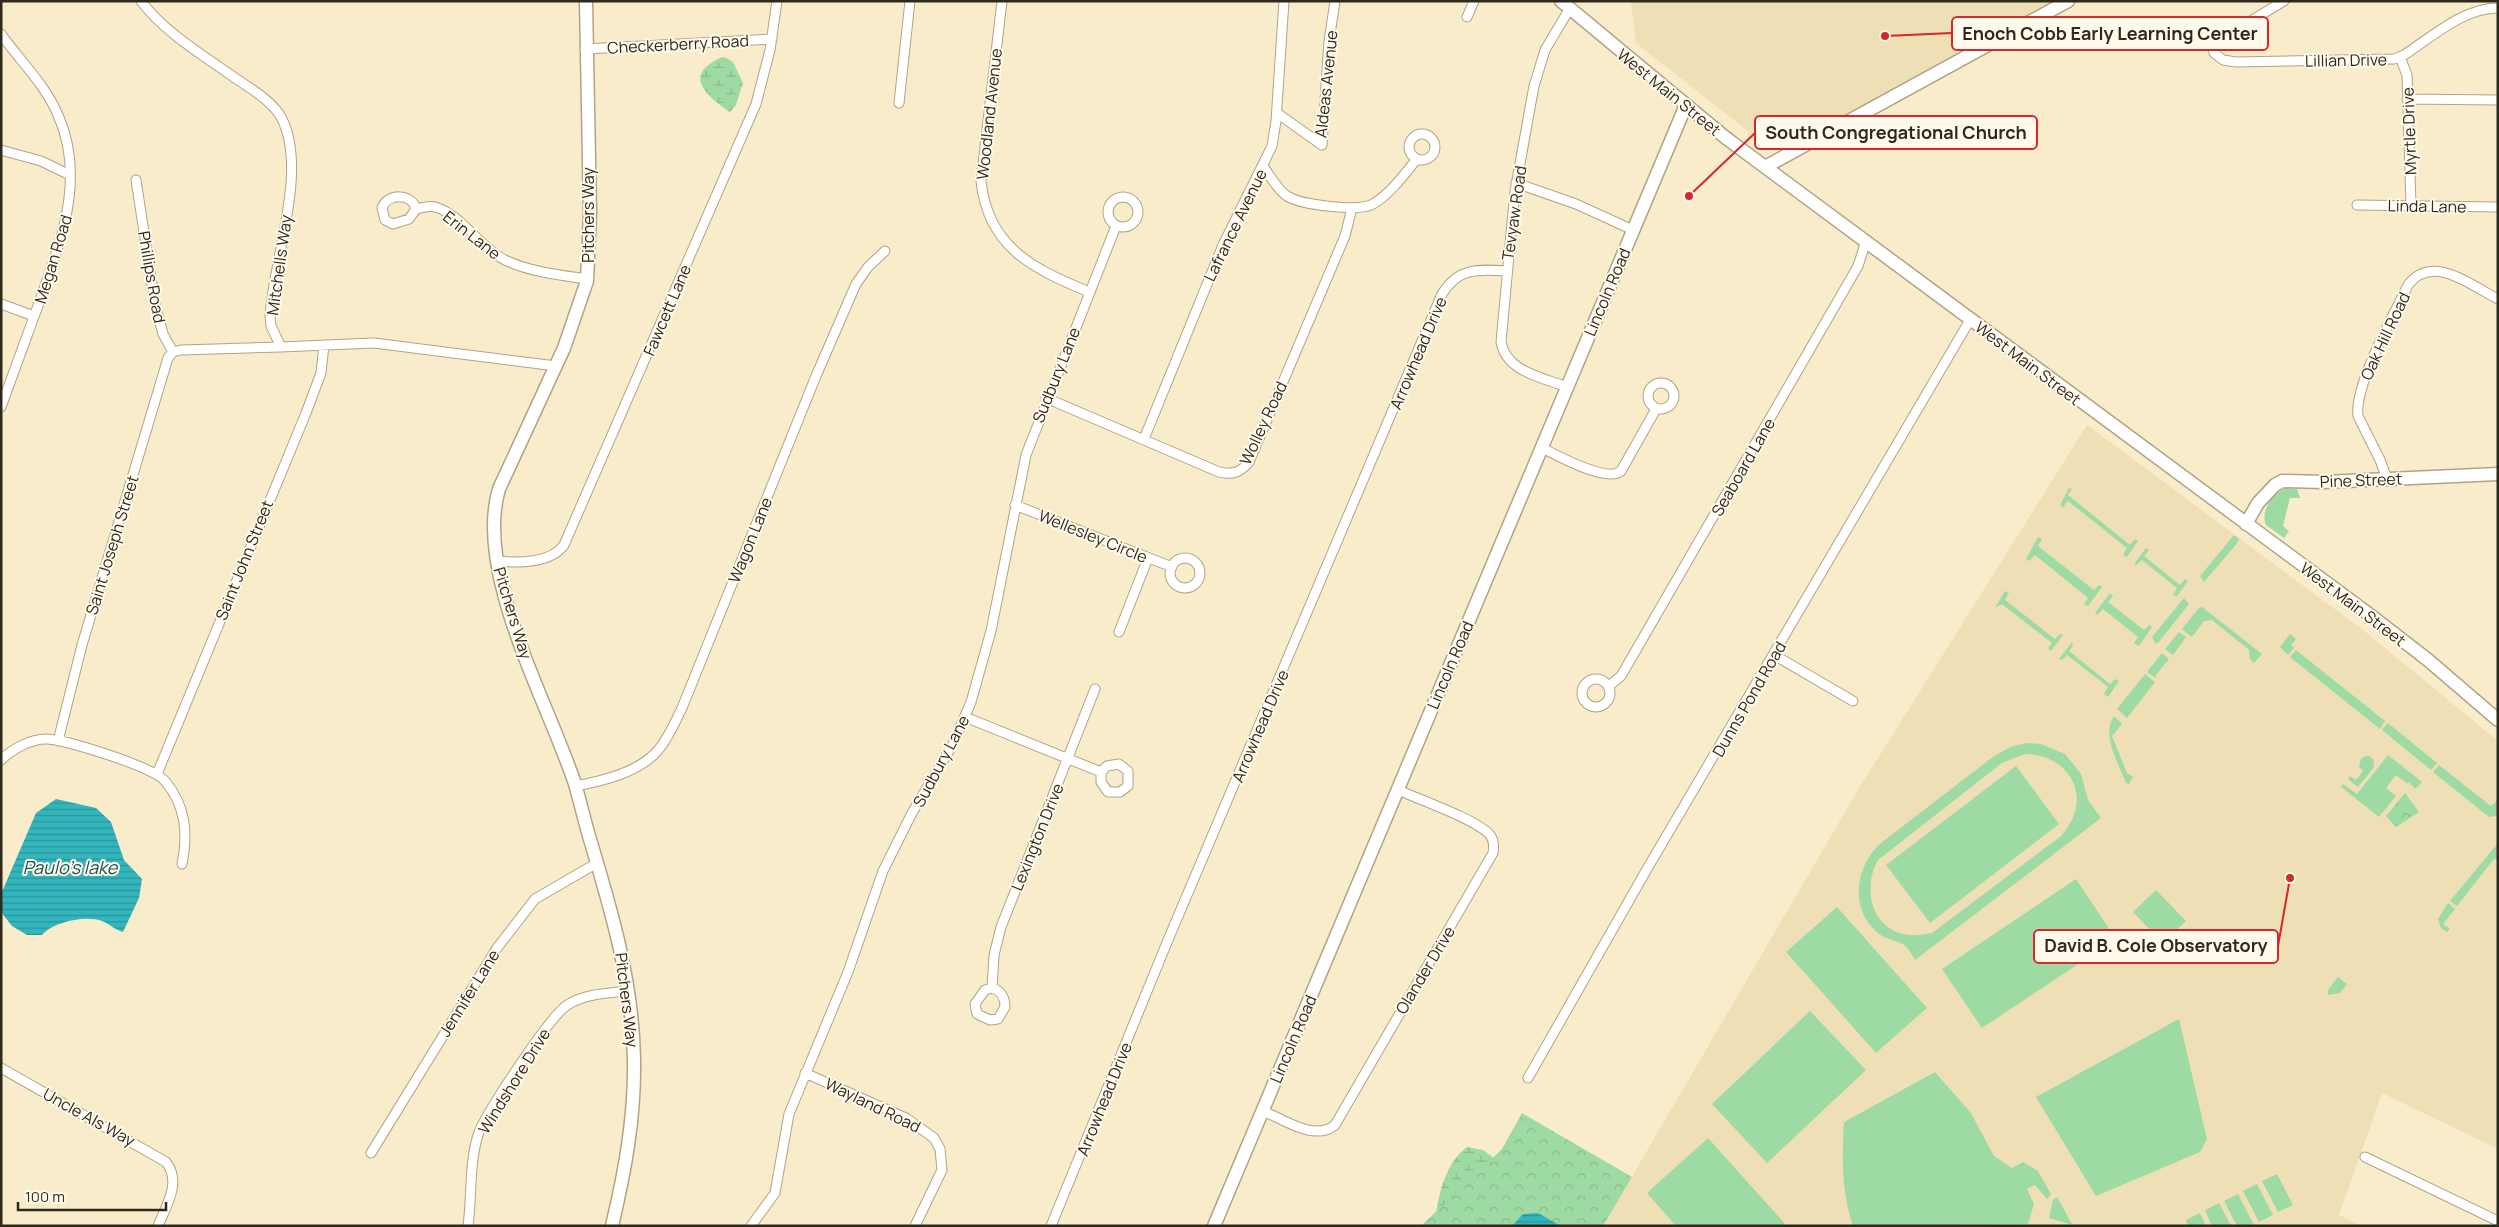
<svg xmlns="http://www.w3.org/2000/svg" width="2499" height="1227" viewBox="0 0 2499 1227" font-family="Manrope,sans-serif">
  <style>
    .built { fill: #efdfb6 }
    .grass { fill: #9ddaa4; fill-rule: evenodd }
    .wetland { fill: url(#wetland-marsh) }
    .park { fill: url(#park-crowns) }
    .water { fill: url(#water-rules) }
    .lines { fill: none; stroke-linecap: round; stroke-linejoin: round }
    .street-casing { stroke: #b0a484; stroke-width: 11 }
    .secondary-casing { stroke: #b0a484; stroke-width: 15 }
    .street { stroke: #fff; stroke-width: 9 }
    .secondary { stroke: #fff; stroke-width: 12 }
    .labels { text-anchor: middle; stroke-width: 4; stroke-linejoin: round; paint-order: stroke }
    .street-label { font-size: 16px; fill: #2e291d; stroke: #fffaec }
    .water-label { font-size: 18px; font-style: italic; fill: #1b5153; stroke: #fffaec }
    .leader { fill: none; stroke: #d62828; stroke-width: 2 }
    .callout-dot { fill: #d62828; stroke: #fffaec; stroke-width: 2 }
    .callout { fill: #fffaec; stroke: #d62828; stroke-width: 2 }
    .callout-label { font-size: 18px; text-anchor: middle; font-weight: bold; fill: #2e291d }
  </style>
  <defs>
    <pattern id="wetland-marsh" width="20" height="14" patternUnits="userSpaceOnUse" patternTransform="scale(1.25)"><rect width="20" height="14" fill="#9ddaa4"/><path d="M1 5h8M5 5V1M11 12h8M15 12V8" fill="none" stroke="#88bb8d"/></pattern>
    <pattern id="park-crowns" width="20" height="18" patternUnits="userSpaceOnUse" patternTransform="scale(1.25)"><rect width="20" height="18" fill="#9ddaa4"/><path d="M2 6a3 3 0 1 1 6 0M12 15a3 3 0 1 1 6 0" fill="none" stroke="#88bb8d"/></pattern>
    <pattern id="water-rules" width="6" height="5" patternUnits="userSpaceOnUse" patternTransform="scale(1.25)"><rect width="6" height="5" fill="#32b6bc"/><path d="M0 2.5h6" fill="none" stroke="#2b9498"/></pattern>
  </defs>
  <rect width="100%" height="100%" fill="#f9ecca"/>
  <path class="built" d="M 1631,1 L 2055,1 L 1786,151 L 1781,151 L 1768,147 L 1636,43 Z
    M 2087,425 L 2363,630 L 2498,741 L 2498,1149 L 2382,1093 L 2339,1215 L 2361,1226 L 1603,1226 L 1858,790 Z"/>
  <path class="grass" d="M 2069,488 L 2072,489 L 2068,495 L 2130,545 L 2135,539 L 2138,541 L 2127,557 L 2123,555 L 2127,548 L 2068,501 L 2063,507 L 2060,505 Z
    M 2286,488 L 2297,489 L 2300,498 L 2290,498 L 2283,526 L 2289,531 L 2284,538 L 2266,525 C 2260,511 2272,494 2286,488 Z
    M 2234,535 L 2239,539 L 2238,542 L 2204,582 L 2200,576 Z
    M 2038,537 L 2042,539 L 2038,546 L 2094,590 L 2099,585 L 2102,587 L 2088,606 L 2084,604 L 2088,598 L 2035,555 L 2029,561 L 2026,559 Z
    M 2146,548 L 2149,550 L 2144,556 L 2180,585 L 2185,579 L 2188,581 L 2177,596 L 2173,595 L 2177,588 L 2142,560 L 2136,565 L 2134,564 Z
    M 2005,591 L 2009,593 L 2005,600 L 2055,639 L 2060,634 L 2063,635 L 2051,651 L 2048,648 L 2052,643 L 2002,604 L 1995,608 Z
    M 2110,593 L 2113,596 L 2108,602 L 2144,630 L 2149,625 L 2152,627 L 2139,646 L 2134,643 L 2138,637 L 2103,609 L 2097,615 L 2095,613 Z
    M 2184,598 L 2189,604 L 2158,643 L 2155,643 L 2152,637 Z
    M 2202,607 L 2262,654 L 2254,663 L 2250,659 L 2249,650 L 2212,620 L 2204,621 L 2192,637 L 2182,629 L 2199,608 Z
    M 2179,632 L 2186,637 L 2173,655 L 2165,649 Z
    M 2290,634 L 2296,639 L 2291,645 L 2294,648 L 2288,655 L 2280,647 Z
    M 2072,642 L 2073,646 L 2069,651 L 2110,684 L 2115,679 L 2119,681 L 2108,697 L 2104,694 L 2108,687 L 2067,655 L 2062,660 L 2059,659 Z
    M 2296,650 L 2385,721 L 2380,729 L 2290,657 Z
    M 2162,653 L 2169,659 L 2155,676 L 2157,679 L 2147,672 Z
    M 2145,674 L 2155,682 L 2127,718 L 2117,709 Z
    M 2114,716 L 2122,724 L 2112,736 L 2127,773 L 2133,777 L 2129,784 L 2126,783 C 2119,764 2101,735 2114,716 Z
    M 2388,723 L 2437,763 L 2431,770 L 2382,730 Z
    M 2027,743 L 2041,744 L 2065,754 L 2081,774 L 2088,800 L 2101,818 L 1915,960 C 1912,955 1908,947 1903,944 C 1895,940 1885,939 1878,933 C 1849,909 1855,866 1881,843 L 1994,756 L 2013,746 ZM 2025,754 C 2072,755 2094,800 2061,836 L 1932,933 C 1925,934 1916,936 1909,935 C 1871,931 1862,888 1878,860 L 2002,763 Z
    M 2388,755 L 2422,782 L 2415,789 L 2409,782 L 2408,784 L 2396,775 L 2386,788 L 2396,796 L 2379,817 L 2341,787 L 2343,784 L 2357,794 Z
    M 2369,756 L 2373,759 L 2374,767 L 2358,787 L 2348,779 L 2350,776 L 2356,780 L 2363,771 L 2359,767 C 2361,762 2359,756 2369,756 Z
    M 2439,765 L 2491,806 L 2498,800 L 2497,816 L 2489,817 L 2433,772 Z
    M 2016,766 L 2059,824 L 1930,923 L 1886,865 Z
    M 2498,843 L 2498,860 L 2494,859 L 2457,906 L 2450,901 Z
    M 2076,879 L 2116,939 L 1982,1028 L 1942,969 Z
    M 2156,890 L 2186,921 L 2163,943 L 2133,912 Z
    M 2448,903 L 2455,909 L 2443,924 L 2450,929 L 2447,932 L 2441,928 L 2438,919 Z
    M 1837,907 L 1927,1008 L 1876,1053 L 1786,952 Z
    M 2338,977 L 2347,984 L 2340,993 L 2328,995 L 2328,990 Z
    M 1810,1011 L 1866,1070 L 1767,1163 L 1712,1104 Z
    M 2179,1019 L 2207,1139 L 2200,1152 L 2096,1196 L 2036,1097 Z
    M 1935,1072 L 1971,1113 L 1994,1156 L 2012,1168 L 2023,1162 L 2038,1171 L 2051,1194 L 2047,1199 L 2035,1185 L 2027,1189 L 2034,1204 L 2028,1224 L 1853,1226 C 1841,1191 1842,1158 1844,1122 Z
    M 1708,1138 L 1787,1226 L 1676,1226 L 1647,1193 Z
    M 2277,1174 L 2293,1205 L 2278,1212 L 2262,1181 Z
    M 2257,1184 L 2273,1215 L 2259,1222 L 2243,1191 Z
    M 2238,1194 L 2254,1225 L 2252,1226 L 2237,1226 L 2224,1201 Z
    M 2057,1197 L 2072,1224 L 2072,1225 L 2049,1218 L 2053,1200 Z
    M 2219,1203 L 2231,1226 L 2212,1226 L 2205,1210 Z
    M 2200,1213 L 2206,1226 L 2188,1226 L 2186,1220 Z"/>
  <path class="wetland" d="M 724,57 L 733,62 L 743,83 L 736,105 L 730,112 C 717,103 687,83 707,66 C 713,62 717,58 724,57 Z
    M 1467,1147 L 1483,1150 L 1503,1165 L 1437,1226 L 1435,1222 C 1438,1196 1445,1163 1467,1147 Z"/>
  <path class="park" d="M 2405,793 L 2419,812 L 2396,827 L 2386,816 Z
    M 1522,1113 L 1632,1177 L 1603,1226 L 1421,1226 L 1502,1149 Z"/>
  <path class="water" d="M 56,799 L 96,808 L 111,822 L 124,860 L 142,879 L 139,898 L 123,932 C 115,930 110,924 102,921 C 86,915 53,922 42,935 L 27,935 L 12,926 L 1,912 L 1,894 L 36,813 Z
    M 1538,1213 L 1561,1226 L 1512,1226 L 1523,1214 Z"/>
  <g class="lines">
    <defs>
      <path id="street" d="M 141,1 C 165,33 203,55 235,78 C 250,88 272,101 281,117 C 309,169 273,260 270,316 L 271,326 L 281,347 L 374,343 L 556,366
        M 1002,1 L 981,181 C 988,248 1034,269 1089,292
        M 2284,1 L 2217,41 L 2213,47 L 2214,53 L 2223,60 L 2236,62 L 2394,59 L 2404,55 C 2432,37 2463,8 2498,8
        M 1467,17 L 1474,1
        M 1,34 C 20,61 45,84 58,115 C 85,176 63,234 43,292 C 29,331 15,369 1,407
        M 585,49 L 772,39
        M 2400,57 L 2407,75 L 2411,206
        M 2407,99 L 2498,100
        M 899,103 L 910,1
        M 1277,113 L 1322,145 L 1329,41 L 1335,1
        M1409 147a13 13 0 1 1 26 0a13 13 0 1 1-26 0Z
        M 1,150 L 41,161 L 70,175
        M 1263,166 C 1270,176 1277,189 1287,196 C 1301,205 1359,212 1373,204 C 1390,194 1404,175 1416,160
        M 136,180 L 155,304 L 163,334 L 173,352
        M 1516,183 L 1576,204 L 1633,230
        M1108 212a15 15 0 1 1 30 0a15 15 0 1 1-30 0Z
        M 2357,205 L 2498,207
        M 416,209 C 412,193 387,193 382,208 L 385,220 L 393,224 L 409,219 L 416,209 C 422,208 429,205 435,207 C 461,214 480,248 505,260 C 530,272 560,275 587,279
        M 1,304 L 34,316
        M1648 396a13 13 0 1 1 26 0a13 13 0 1 1-26 0Z
        M 1567,387 C 1544,378 1506,372 1501,342 L 1515,191 L 1534,86 L 1545,50 L 1570,8
        M 1046,398 L 1219,472 C 1232,475 1240,473 1249,462 L 1345,236 L 1352,208
        M 1144,439 L 1223,245 L 1272,146 L 1276,121 L 1284,1
        M 1542,448 C 1558,456 1607,483 1621,471 L 1656,409
        M 2387,479 L 2380,460 L 2358,416 C 2354,385 2394,315 2408,285 C 2433,252 2473,287 2498,299
        M 1015,505 L 1172,567
        M1170 573a15 15 0 1 1 30 0a15 15 0 1 1-30 0Z
        M 497,561 C 518,563 550,564 564,545 L 756,104 L 770,50 L 777,1
        M 1119,632 L 1148,558
        M 1774,655 L 1853,701
        M1582 693a14 14 0 1 1 28 0a14 14 0 1 1-28 0Z
        M 1609,686 L 1621,676 L 1858,266 L 1866,241
        M 965,717 L 1101,772 L 1107,766 L 1119,764 L 1128,771 L 1128,786 L 1120,792 L 1108,792 L 1101,782 L 1101,772
        M 58,741 L 82,645 L 168,358 L 173,352 L 181,350 L 281,347
        M 1,760 C 12,749 31,739 46,739 C 65,739 153,767 165,781 C 186,806 188,833 182,864
        M 157,774 L 306,413 L 321,373 L 324,345
        M 575,786 C 603,781 641,772 659,749 C 669,737 675,722 682,708 L 816,376 L 856,284 L 868,267 L 885,251
        M 992,988 C 1001,990 1005,998 1005,1007 L 998,1019 L 990,1020 L 977,1014 L 975,1004 L 985,990 L 992,988 L 994,955 L 1001,927 L 1095,689
        M 1,1068 L 166,1162 C 182,1182 166,1206 158,1226
        M 805,1073 L 906,1118 L 934,1138 L 940,1149 L 942,1170 L 915,1226
        M 1528,1078 L 1647,869 L 1970,320
        M 1263,1111 C 1283,1119 1315,1142 1335,1125 L 1493,853 C 1494,847 1494,840 1490,835 C 1478,820 1418,799 1398,790
        M 371,1153 L 497,948 L 535,899 L 597,863
        M 2365,1157 L 2498,1221
        M 468,1226 C 472,1196 469,1164 478,1135 C 485,1114 549,1018 566,1006 C 583,994 608,993 628,991
        M 751,1226 L 775,1193 L 789,1114 L 848,972 L 883,871 L 912,813 L 953,744 L 971,702 L 991,631 L 1026,455 L 1116,226
        M 1051,1226 L 1168,940 L 1442,294 C 1458,268 1477,269 1506,271"/>
      <path id="secondary" d="M 586,1 L 590,213 L 587,281 L 564,348 L 499,489 C 474,573 548,702 575,784 C 580,801 584,819 589,836 C 611,909 633,983 634,1060 C 635,1117 625,1171 612,1226
        M 1561,1 L 1726,138 L 2370,615 L 2428,660 L 2498,720
        M 1765,167 L 2068,1
        M 2246,524 L 2258,503 L 2275,485 L 2282,481 L 2324,482 L 2498,474
        M 1214,1226 L 1686,105"/>
    </defs>
    <use href="#street" class="street-casing"/>
    <use href="#secondary" class="secondary-casing"/>
    <use href="#street" class="street"/>
    <use href="#secondary" class="secondary"/>
  </g>
  <g class="labels">
    <g class="street-label">
      <text transform="translate(678 44) rotate(-3)" y="6">Checkerberry Road</text>
      <text transform="translate(2346 60) rotate(-1)" y="6">Lillian Drive</text>
      <text transform="translate(1326 84) rotate(-84)" y="6">Aldeas Avenue</text>
      <text transform="translate(1669 92) rotate(39)" y="6">West Main Street</text>
      <text transform="translate(989 114) rotate(-84)" y="6">Woodland Avenue</text>
      <text transform="translate(2409 131) rotate(-92)" y="6">Myrtle Drive</text>
      <text transform="translate(2427 206) rotate(1)" y="6">Linda Lane</text>
      <text transform="translate(1514 213) rotate(-82)" y="6">Tevyaw Road</text>
      <text transform="translate(588 215) rotate(-90)" y="6">Pitchers Way</text>
      <text transform="translate(1235 225) rotate(-64)" y="6">Lafrance Avenue</text>
      <text transform="translate(472 235) rotate(38)" y="6">Erin Lane</text>
      <text transform="translate(53 259) rotate(-73)" y="6">Megan Road</text>
      <text transform="translate(279 265) rotate(-82)" y="6">Mitchells Way</text>
      <text transform="translate(152 277) rotate(80)" y="6">Phillips Road</text>
      <text transform="translate(1607 292) rotate(-67)" y="6">Lincoln Road</text>
      <text transform="translate(667 310) rotate(-67)" y="6">Fawcett Lane</text>
      <text transform="translate(2385 336) rotate(-65)" y="6">Oak Hill Road</text>
      <text transform="translate(1418 353) rotate(-67)" y="6">Arrowhead Drive</text>
      <text transform="translate(2028 363) rotate(37)" y="6">West Main Street</text>
      <text transform="translate(1056 375) rotate(-68)" y="6">Sudbury Lane</text>
      <text transform="translate(1263 423) rotate(-65)" y="6">Wolley Road</text>
      <text transform="translate(1743 467) rotate(-60)" y="6">Seaboard Lane</text>
      <text transform="translate(2361 480) rotate(-2)" y="6">Pine Street</text>
      <text transform="translate(1093 536) rotate(22)" y="6">Wellesley Circle</text>
      <text transform="translate(750 540) rotate(-68)" y="6">Wagon Lane</text>
      <text transform="translate(112 545) rotate(-73)" y="6">Saint Joseph Street</text>
      <text transform="translate(244 560) rotate(-68)" y="6">Saint John Street</text>
      <text transform="translate(2353 604) rotate(37)" y="6">West Main Street</text>
      <text transform="translate(513 613) rotate(73)" y="6">Pitchers Way</text>
      <text transform="translate(1450 665) rotate(-67)" y="6">Lincoln Road</text>
      <text transform="translate(1749 699) rotate(-60)" y="6">Dunns Pond Road</text>
      <text transform="translate(1260 726) rotate(-67)" y="6">Arrowhead Drive</text>
      <text transform="translate(941 761) rotate(-62)" y="6">Sudbury Lane</text>
      <text transform="translate(1037 837) rotate(-68)" y="6">Lexington Drive</text>
      <text transform="translate(1425 970) rotate(-59)" y="6">Olander Drive</text>
      <text transform="translate(469 993) rotate(-58)" y="6">Jennifer Lane</text>
      <text transform="translate(627 1000) rotate(83)" y="6">Pitchers Way</text>
      <text transform="translate(1293 1039) rotate(-67)" y="6">Lincoln Road</text>
      <text transform="translate(514 1081) rotate(-58)" y="6">Windshore Drive</text>
      <text transform="translate(1104 1099) rotate(-68)" y="6">Arrowhead Drive</text>
      <text transform="translate(873 1105) rotate(26)" y="6">Wayland Road</text>
      <text transform="translate(89 1117) rotate(29)" y="6">Uncle Als Way</text>
    </g>
    <g class="water-label">
      <text x="70" y="874">Paulo's lake</text>
    </g>
  </g>
  <path class="leader" d="M1885 36L1952 33M1689 196L1755 133M2290 878L2278 946"/>
  <g class="callout-dot">
    <circle cx="1885" cy="36" r="5"/>
    <circle cx="1689" cy="196" r="5"/>
    <circle cx="2290" cy="878" r="5"/>
  </g>
  <g class="callout">
    <rect x="1952" y="17" width="316" height="33" rx="5"/>
    <rect x="1755" y="116" width="282" height="33" rx="5"/>
    <rect x="2034" y="930" width="244" height="33" rx="5"/>
  </g>
  <g class="callout-label">
    <text x="2110" y="40">Enoch Cobb Early Learning Center</text>
    <text x="1896" y="139">South Congregational Church</text>
    <text x="2156" y="952">David B. Cole Observatory</text>
  </g>
  <rect width="2499" height="1227" fill="none" stroke="#2e291d" stroke-width="5"/>
  <path d="M18 1202v8h148v-8" fill="none" stroke="#2e291d" stroke-width="2.5"/>
  <text x="25" y="1202" font-size="15" fill="#2e291d" stroke="#fffaec" stroke-width="4" paint-order="stroke">100 m</text>
</svg>
